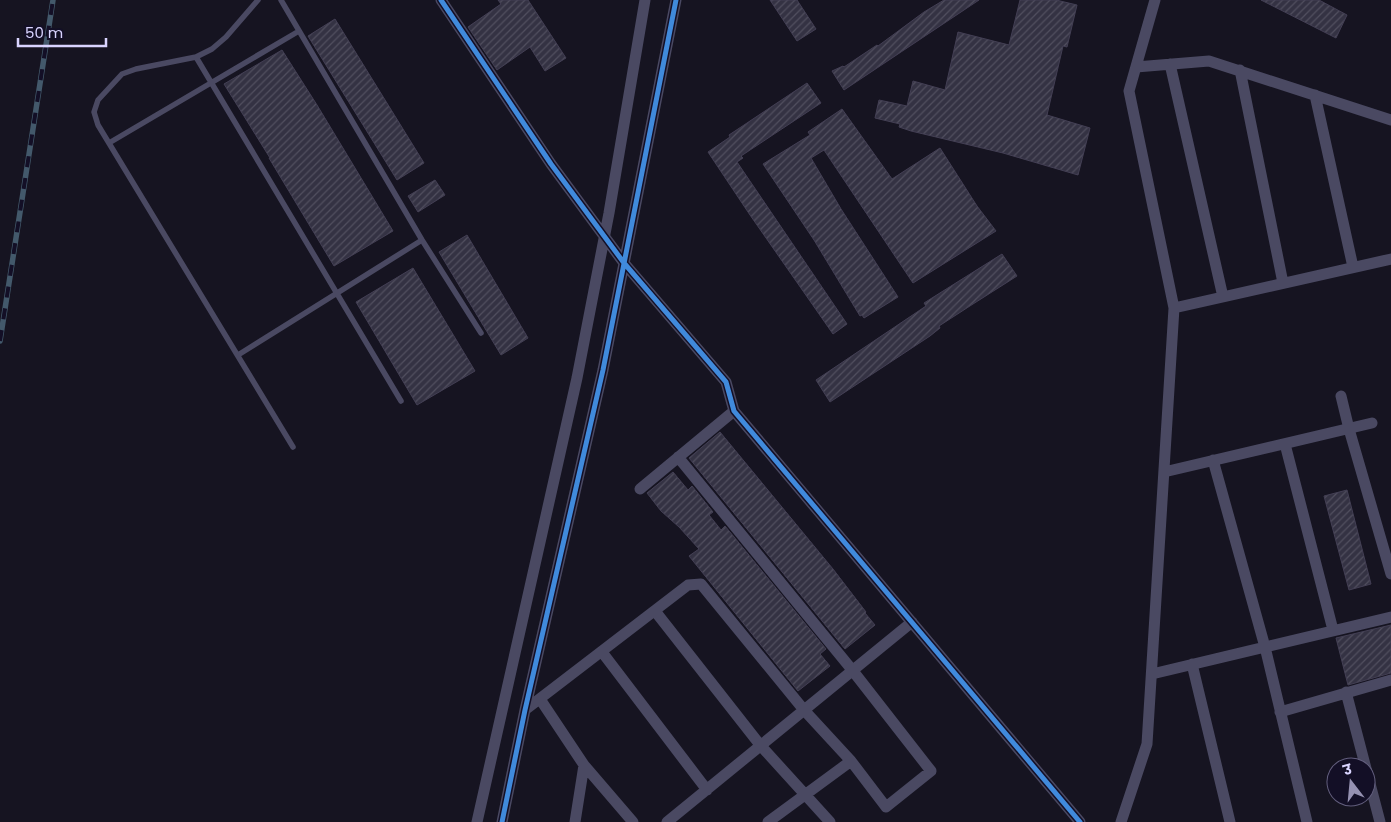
<svg xmlns="http://www.w3.org/2000/svg" width="1391" height="822" viewBox="0 0 1391 822" font-family="Poppins,'Noto Sans Devanagari',sans-serif">
  <style>
    .building { fill: url(#building-hatch); stroke: #433f54 }
    .lines { fill: none; stroke-linecap: round; stroke-linejoin: round }
    .service { stroke: #4a4962; stroke-width: 5.5 }
    .minor { stroke: #4a4962; stroke-width: 11 }
    .rail-casing { stroke: #43596b; stroke-width: 5.5 }
    .rail { stroke: #130f26; stroke-width: 4; stroke-dasharray: 11; stroke-linecap: butt }
    .cycleway-casing { stroke: #130f26; stroke-width: 8 }
    .cycleway { stroke: #408adc; stroke-width: 5 }
  </style>
  <defs>
    <pattern id="building-hatch" width="6" height="6" patternUnits="userSpaceOnUse" patternTransform="scale(1.25)"><rect width="6" height="6" fill="#343243"/><path d="M-1 1l2-2M0 6l6-6M5 7l2-2" fill="none" stroke="#514f5f"/></pattern>
  </defs>
  <rect width="100%" height="100%" fill="#161421"/>
  <path class="building" d="M 498,0 L 528,0 L 566,58 L 545,71 L 530,47 L 497,70 L 468,27 L 501,4 Z
    M 770,0 L 797,0 L 816,29 L 797,41 Z
    M 944,0 L 979,0 L 844,90 L 832,71 L 843,66 L 844,67 L 877,45 L 878,46 L 924,12 Z
    M 1020,0 L 1056,0 L 1077,5 L 1067,47 L 1063,46 L 1047,115 L 1090,128 L 1078,175 L 1003,153 L 911,131 L 899,127 L 900,124 L 875,118 L 879,100 L 907,106 L 913,81 L 945,90 L 958,32 L 1009,45 Z
    M 1261,0 L 1319,0 L 1347,15 L 1336,38 Z
    M 335,19 L 424,163 L 397,180 L 308,36 Z
    M 282,50 L 317,105 L 393,231 L 334,266 L 269,158 L 270,158 L 224,84 Z
    M 807,83 L 821,103 L 741,156 L 743,158 L 737,162 L 847,324 L 833,334 L 750,215 L 708,152 L 730,137 L 729,135 Z
    M 842,109 L 892,179 L 940,148 L 977,206 L 996,231 L 913,283 L 824,150 L 811,158 L 841,209 L 898,297 L 864,318 L 862,315 L 860,316 L 814,240 L 763,164 L 810,135 L 808,132 Z
    M 435,180 L 445,195 L 418,212 L 408,196 Z
    M 467,235 L 528,338 L 501,355 L 439,252 Z
    M 1002,254 L 1017,276 L 973,304 L 939,326 L 940,328 L 930,336 L 830,402 L 816,380 L 926,306 L 924,303 Z
    M 413,268 L 475,371 L 417,405 L 356,302 Z
    M 720,432 L 833,569 L 866,612 L 865,613 L 875,625 L 845,649 L 689,458 Z
    M 673,472 L 688,490 L 692,486 L 713,512 L 709,515 L 721,530 L 725,526 L 826,649 L 820,654 L 830,666 L 798,691 L 689,556 L 699,549 L 679,527 L 661,511 L 647,493 Z
    M 1347,490 L 1371,584 L 1349,590 L 1324,496 Z
    M 1391,625 L 1391,673 L 1348,685 L 1336,638 Z"/>
  <g class="lines">
    <path class="service" d="M 258,0 L 226,37 L 212,49 L 196,57 L 136,69 L 122,74 L 98,100 L 94,112 L 98,125 L 293,447
      M 281,0 L 422,240 L 481,333
      M 196,57 L 401,401
      M 109,143 L 299,31
      M 238,355 L 422,240"/>
    <path class="minor" d="M 441,0 L 551,164 L 624,263 L 726,382 L 734,411 L 1080,822
      M 1170,64 L 1223,297
      M 1136,67 L 1209,61 L 1391,120
      M 1240,70 L 1283,283
      M 1315,95 L 1353,267
      M 1174,308 L 1391,259
      M 1341,396 L 1349,429 L 1391,574
      M 1285,444 L 1333,630
      M 678,457 L 853,671 L 931,771 L 886,807 L 851,761 L 768,822
      M 1213,460 L 1265,647 L 1307,822
      M 1164,472 L 1372,423
      M 640,489 L 734,411
      M 655,611 L 761,746 L 830,822
      M 602,652 L 707,790
      M 1192,664 L 1230,822
      M 1152,674 L 1391,617
      M 1346,692 L 1380,822
      M 540,699 L 584,765 L 633,822
      M 525,710 L 688,585 L 701,584 L 804,710 L 851,761
      M 1280,712 L 1391,680
      M 477,822 L 577,378 L 609,213 L 645,0
      M 502,822 L 525,710 L 603,370 L 676,0
      M 575,822 L 584,765
      M 667,822 L 912,622
      M 1121,822 L 1147,744 L 1174,308 L 1129,91 L 1155,0"/>
    <defs>
      <path id="rail" d="M 0,341 L 53,0"/>
    </defs>
    <use href="#rail" class="rail-casing"/>
    <use href="#rail" class="rail"/>
    <defs>
      <path id="cycleway" d="M 441,0 L 551,164 L 624,263 L 726,382 L 734,411 L 1080,822
        M 502,822 L 525,710 L 603,370 L 676,0"/>
    </defs>
    <use href="#cycleway" class="cycleway-casing"/>
    <use href="#cycleway" class="cycleway"/>
  </g>
  <g transform="translate(1351 782) rotate(344)"><circle r="24" fill="#130f26" stroke="#625e7d"/>
  <path d="M0-4L9 19L0 12L-9 19Z" fill="#9591b1"/>
  <text y="-8" font-size="14" font-weight="bold" text-anchor="middle" fill="#d9d4ff">उ</text>
  </g>
  <path d="M18 38v8h88v-8" fill="none" stroke="#d9d4ff" stroke-width="2.5"/>
  <text x="25" y="38" font-size="15" fill="#d9d4ff" stroke="#130f26" stroke-width="4" paint-order="stroke">50 m</text>
</svg>
